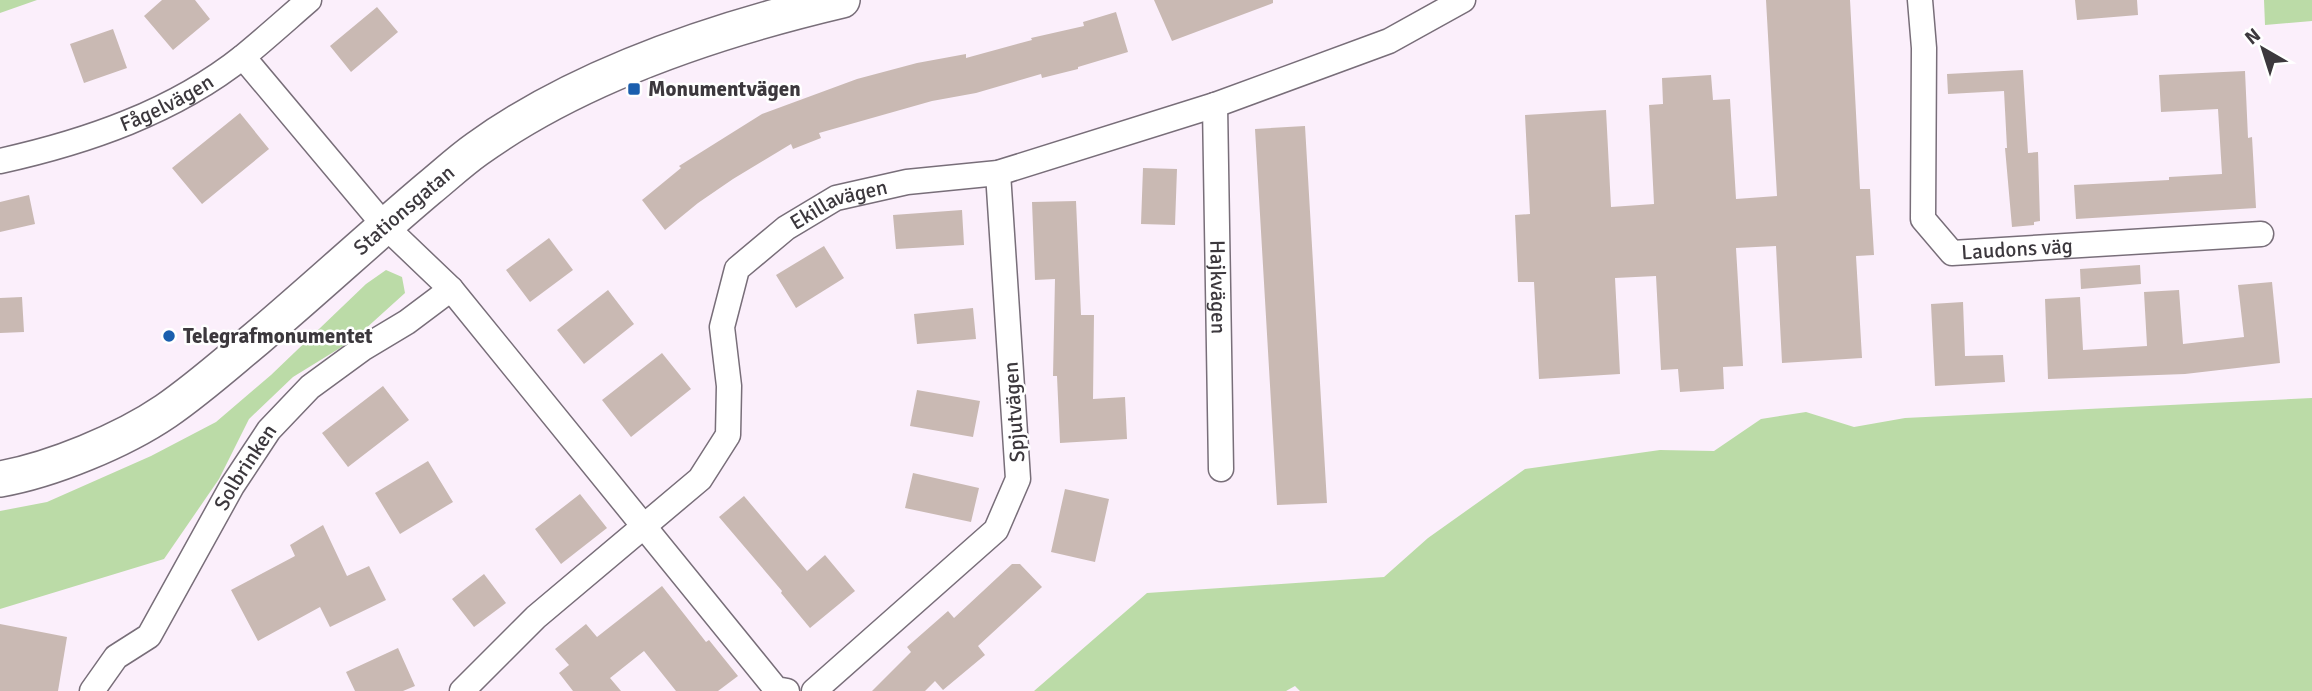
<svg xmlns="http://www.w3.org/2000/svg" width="2312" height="691" viewBox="0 0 2312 691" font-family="Signika,sans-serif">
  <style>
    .green { fill: #bbdba7 }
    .building { fill: #c9b9b3 }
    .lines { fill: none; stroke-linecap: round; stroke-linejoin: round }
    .street-casing { stroke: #786e79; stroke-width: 27 }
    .secondary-casing { stroke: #786e79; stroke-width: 38 }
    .street { stroke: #fff; stroke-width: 24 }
    .secondary { stroke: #fff; stroke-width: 35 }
    .poi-dot { fill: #1a5eae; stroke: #fff; stroke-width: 2.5 }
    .labels { text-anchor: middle; stroke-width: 5; stroke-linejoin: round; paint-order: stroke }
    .poi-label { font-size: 21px; font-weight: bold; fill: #3c383d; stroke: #fff; text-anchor: start }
    .street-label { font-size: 21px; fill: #3c383d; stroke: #fff }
  </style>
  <rect width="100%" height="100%" fill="#fbeffb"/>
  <path class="green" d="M 0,0 L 37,0 L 0,13 Z
    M 2264,0 L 2312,0 L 2312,21 L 2265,25 Z
    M 386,270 L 402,277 L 405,293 L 353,340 L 293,377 L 249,419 L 219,479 L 164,559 L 0,609 L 0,511 L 47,502 L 151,456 L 216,422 L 271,375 L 366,284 Z
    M 2312,398 L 2312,691 L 1300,691 L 1295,686 L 1286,691 L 1034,691 L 1147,593 L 1384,577 L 1428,538 L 1525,469 L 1660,450 L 1714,451 L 1761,419 L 1806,412 L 1854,427 L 1905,418 Z"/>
  <path class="building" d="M 162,0 L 195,0 L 210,19 L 173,50 L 144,16 Z
    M 1154,0 L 1273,0 L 1273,3 L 1172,41 Z
    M 1766,0 L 1850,0 L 1860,189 L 1870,189 L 1874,255 L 1856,256 L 1862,358 L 1782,363 L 1776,246 L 1736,248 L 1743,366 L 1723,367 L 1724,389 L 1680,392 L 1678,369 L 1661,370 L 1656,276 L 1615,278 L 1620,374 L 1539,379 L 1534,282 L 1518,282 L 1515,215 L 1530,214 L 1525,115 L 1606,110 L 1611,207 L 1654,204 L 1649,105 L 1663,104 L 1662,78 L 1711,75 L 1713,100 L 1730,99 L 1736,199 L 1777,196 Z
    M 2075,0 L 2137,0 L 2138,15 L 2077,20 Z
    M 377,7 L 398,32 L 351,72 L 330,46 Z
    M 1116,12 L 1128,52 L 1078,67 L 1078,69 L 1042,78 L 1041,74 L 976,93 L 932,101 L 819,133 L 821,138 L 793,149 L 791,144 L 733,179 L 698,203 L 665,230 L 642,200 L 681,168 L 679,166 L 762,114 L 857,79 L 917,63 L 966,54 L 966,58 L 1032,40 L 1031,38 L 1084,26 L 1083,22 Z
    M 113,29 L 127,68 L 84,83 L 70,44 Z
    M 2023,70 L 2028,153 L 2038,152 L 2040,221 L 2034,222 L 2034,225 L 2012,227 L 2005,148 L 2007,148 L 2004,91 L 1948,94 L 1947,74 Z
    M 2245,71 L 2248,138 L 2252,137 L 2256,208 L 2076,219 L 2074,185 L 2169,180 L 2169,177 L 2222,174 L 2218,109 L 2161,112 L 2159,75 Z
    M 240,113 L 269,149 L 202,204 L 172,168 Z
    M 1305,126 L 1327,503 L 1277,505 L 1255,129 Z
    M 1143,168 L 1177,169 L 1175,225 L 1141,224 Z
    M 29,195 L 35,224 L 0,232 L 0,202 Z
    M 1076,201 L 1081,315 L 1094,315 L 1093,399 L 1125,397 L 1127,439 L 1060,443 L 1057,376 L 1053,376 L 1055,279 L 1035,280 L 1032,202 Z
    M 962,210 L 964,245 L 896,249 L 893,215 Z
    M 549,238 L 573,270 L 530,302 L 506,270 Z
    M 824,246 L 844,278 L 796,308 L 776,275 Z
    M 2140,265 L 2141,284 L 2081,289 L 2080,269 Z
    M 2272,282 L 2280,363 L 2185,374 L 2048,379 L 2045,299 L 2080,297 L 2083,350 L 2147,346 L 2144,292 L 2179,290 L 2183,344 L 2244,337 L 2238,285 Z
    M 608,290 L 634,324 L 584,364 L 557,330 Z
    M 22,297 L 24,332 L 0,333 L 0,298 Z
    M 1963,302 L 1965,356 L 2003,355 L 2005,382 L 1935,386 L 1931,304 Z
    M 973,308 L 976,339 L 917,344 L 914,314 Z
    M 662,353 L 691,389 L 631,437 L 602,400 Z
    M 383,386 L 409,420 L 348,467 L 322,433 Z
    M 917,390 L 980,401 L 973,437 L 910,426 Z
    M 428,461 L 453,502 L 400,534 L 375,493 Z
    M 913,473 L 979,488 L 971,522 L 905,508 Z
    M 1065,489 L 1109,499 L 1095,562 L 1051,552 Z
    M 580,494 L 607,528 L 561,564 L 535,529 Z
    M 744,496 L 807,571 L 825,555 L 855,591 L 810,628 L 781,593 L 782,591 L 719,517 Z
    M 323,525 L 347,576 L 369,566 L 386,600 L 330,627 L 320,607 L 258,641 L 231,590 L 295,556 L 290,545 Z
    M 1012,564 L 1020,564 L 1042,587 L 978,646 L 985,655 L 943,690 L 935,681 L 925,691 L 872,691 L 911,652 L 907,647 L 948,611 L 954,618 Z
    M 484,574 L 506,603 L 474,627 L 452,599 Z
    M 662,586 L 706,642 L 709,640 L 738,676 L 718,691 L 676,691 L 644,651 L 610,678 L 621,691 L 573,691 L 559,673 L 569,665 L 555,649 L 586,624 L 597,637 Z
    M 0,624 L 67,637 L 58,691 L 0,691 Z
    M 398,648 L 415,686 L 403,691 L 355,691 L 346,672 Z"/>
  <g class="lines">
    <defs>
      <g id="street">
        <path id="s1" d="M 1920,0 L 1924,48 L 1923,219 L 1952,253 L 2261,234"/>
        <path d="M 243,57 L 384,225 L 451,289 L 776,689 L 787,691"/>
        <path id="s2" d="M 1215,105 L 1221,469"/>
        <path id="s3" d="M 0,161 C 86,142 174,112 244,56 C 266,38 287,19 309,0"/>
        <path id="s4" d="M 92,691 L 116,657 L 149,636 L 232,486 L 269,430 L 310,387 L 362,349 L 407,322 L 451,289"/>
        <path id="s5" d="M 462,691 L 536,617 L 700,479 L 728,435 L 729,386 L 722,327 L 737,269 L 786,228 L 836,198 L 907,182 L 998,173 L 1215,105 L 1389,41 L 1463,0"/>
        <path d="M 814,691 L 996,530 L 1018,479 L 998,173"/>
      </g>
      <g id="secondary">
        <path id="s6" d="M 0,479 C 51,470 122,441 166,411 C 198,389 227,363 256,339 C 314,290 370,238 428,189 C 444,176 460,161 477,149 C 581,74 719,29 842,0"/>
      </g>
    </defs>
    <use href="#street" class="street-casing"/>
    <use href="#secondary" class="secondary-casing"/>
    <use href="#street" class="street"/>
    <use href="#secondary" class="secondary"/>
  </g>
  <g class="poi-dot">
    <rect x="627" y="82" width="14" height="14" rx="3.5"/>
    <circle cx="169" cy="336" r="7"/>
  </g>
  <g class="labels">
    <g class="poi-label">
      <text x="648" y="96">Monumentvägen</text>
      <text x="183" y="343">Telegrafmonumentet</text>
    </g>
    <g class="street-label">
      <text dy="7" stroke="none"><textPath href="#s3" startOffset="177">Fågelvägen</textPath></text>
      <text dy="7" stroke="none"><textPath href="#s5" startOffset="662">Ekillavägen</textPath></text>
      <text dy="7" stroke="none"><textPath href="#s6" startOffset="492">Stationsgatan</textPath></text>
      <text dy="7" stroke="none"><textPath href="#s1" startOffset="329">Laudons väg</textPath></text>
      <text dy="7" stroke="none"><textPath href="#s2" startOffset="182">Hajkvägen</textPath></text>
      <text transform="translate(1014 412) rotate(-94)" y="7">Spjutvägen</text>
      <text dy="7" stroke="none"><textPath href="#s4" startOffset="275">Solbrinken</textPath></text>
    </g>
  </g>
  <g transform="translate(2263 49) rotate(321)" stroke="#ffffff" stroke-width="5" paint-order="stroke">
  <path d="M0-5L12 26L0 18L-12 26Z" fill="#3c383d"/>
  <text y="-10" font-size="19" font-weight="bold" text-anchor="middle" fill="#3c383d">N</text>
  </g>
</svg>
